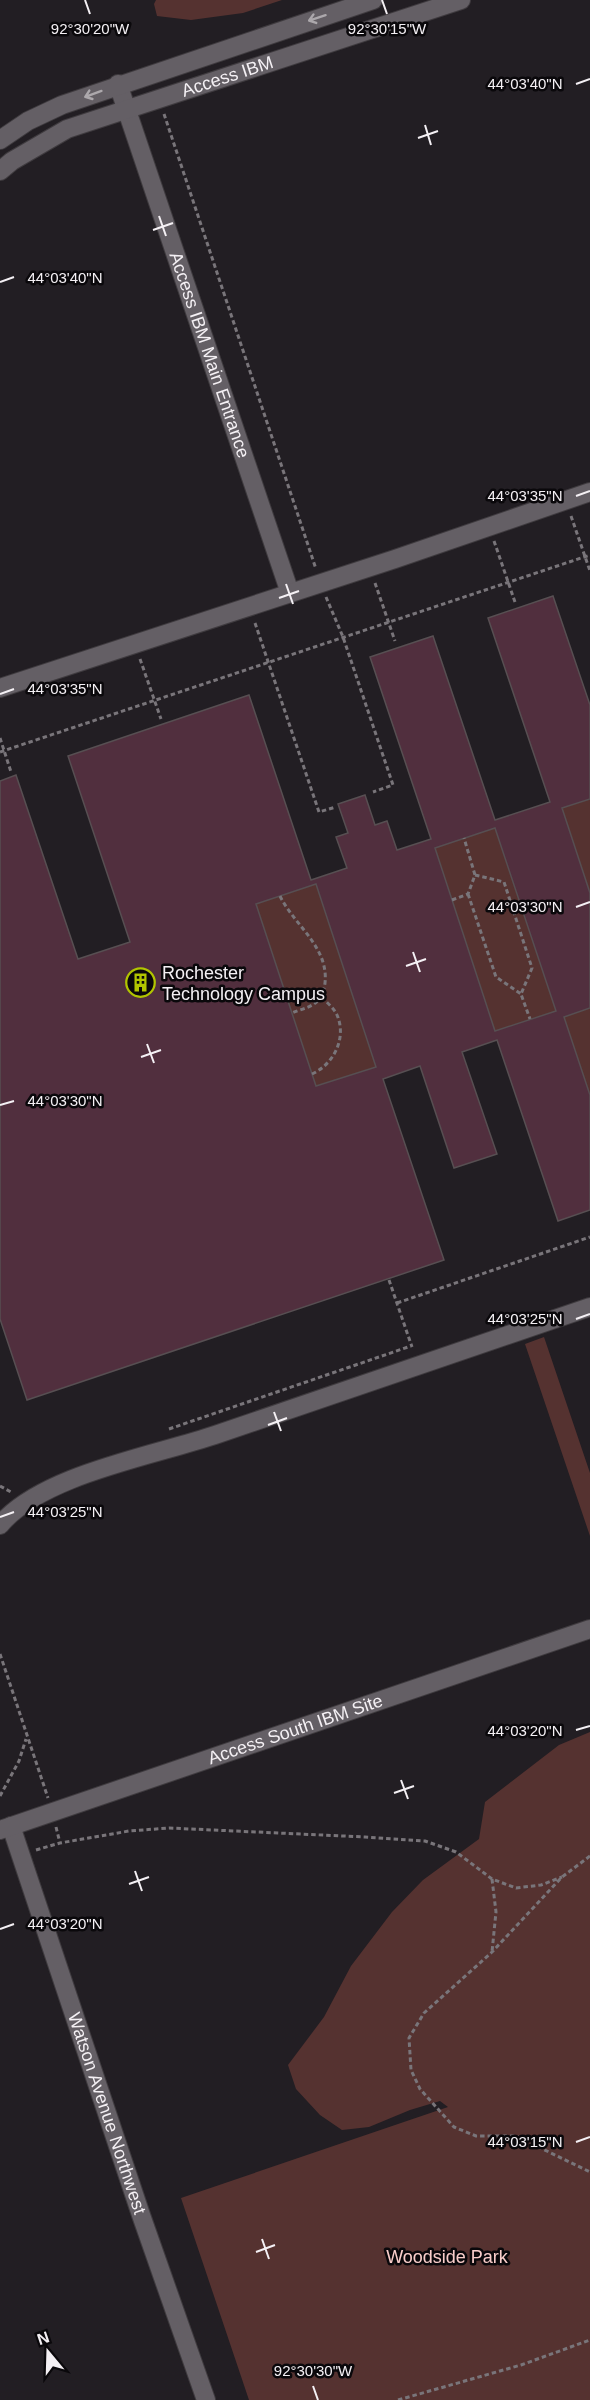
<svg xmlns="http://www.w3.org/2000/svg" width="590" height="2400" viewBox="0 0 590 2400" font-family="Helvetica,sans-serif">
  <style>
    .green { fill: #553230 }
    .building { fill: #512f3e; stroke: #574f52; stroke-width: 1.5; fill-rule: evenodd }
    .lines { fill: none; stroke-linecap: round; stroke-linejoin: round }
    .minor-casing { stroke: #3f3b3f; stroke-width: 20 }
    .path { stroke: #79757a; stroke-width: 3; stroke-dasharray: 4.5 3; stroke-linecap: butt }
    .minor { stroke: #645f65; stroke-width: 18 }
    .oneway { stroke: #aca8ac }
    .ticks { fill: none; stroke: #f4f0f4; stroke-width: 2 }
    .labels { text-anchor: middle; stroke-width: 5; stroke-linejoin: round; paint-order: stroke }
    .street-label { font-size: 18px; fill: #f4f0f4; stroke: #0a080b }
    .poi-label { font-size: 18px; fill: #f4f0f4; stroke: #0a080b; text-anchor: start }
    .park-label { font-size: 18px; fill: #facecb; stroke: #0a080b }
    .ticks-label { font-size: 15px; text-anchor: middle; fill: #f4f0f4; stroke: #0a080b; stroke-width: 5; stroke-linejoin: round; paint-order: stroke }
  </style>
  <rect width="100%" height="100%" fill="#221e23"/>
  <path class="green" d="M 156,0 L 282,0 L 243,13 L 191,20 L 157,16 L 154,4 Z
    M 590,799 L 590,893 L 562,808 Z
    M 495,828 L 556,1011 L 495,1031 L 435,848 Z
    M 316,884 L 376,1067 L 316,1086 L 256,904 Z
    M 590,1008 L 590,1095 L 564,1017 Z
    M 544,1337 L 590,1473 L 590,1536 L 525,1344 Z
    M 590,1732 L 590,2400 L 249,2400 L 181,2198 L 448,2107 L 440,2101 L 410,2110 L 369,2127 L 342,2130 L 320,2115 L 296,2089 L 288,2065 L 324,2017 L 351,1966 L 392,1912 L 423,1880 L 479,1839 L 485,1802 L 559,1745 Z"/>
  <path class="building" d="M 553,596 L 590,705 L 590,799 L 562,808 L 590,893 L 590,1008 L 564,1017 L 590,1095 L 590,1210 L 558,1221 L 497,1040 L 462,1052 L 497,1154 L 454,1168 L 420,1066 L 383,1079 L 444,1260 L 27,1400 L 0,1319 L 0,781 L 16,775 L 78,959 L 130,942 L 68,756 L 249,695 L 311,880 L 347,868 L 336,837 L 348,833 L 338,804 L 365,795 L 375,825 L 387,821 L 397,850 L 431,839 L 370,657 L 433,636 L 495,820 L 550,802 L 488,618 ZM 495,828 L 556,1011 L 495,1031 L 435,848 ZM 316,884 L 376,1067 L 316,1086 L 256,904 Z"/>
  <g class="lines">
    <defs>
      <g id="minor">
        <path id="s1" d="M 118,84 L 290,593"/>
        <path d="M 0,140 L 28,121 L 62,105 L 373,0"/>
        <path id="s2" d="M 0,171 L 12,161 L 67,129 L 461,0"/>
        <path d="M 0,688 L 395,559 L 590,492"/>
        <path d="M 0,1525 C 41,1475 153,1456 215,1435 C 340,1393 465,1350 590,1307"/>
        <path id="s3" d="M 11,1826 L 141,2215 L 206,2400"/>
        <path id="s4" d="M 0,1830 L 590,1629"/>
      </g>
    </defs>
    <use href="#minor" class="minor-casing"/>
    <path class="path" d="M 164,114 L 316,569
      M 571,516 L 590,571
      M 494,541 L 515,602
      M 375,583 L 395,641
      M 326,597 L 343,637 L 393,785 L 373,792
      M 255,623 L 319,812 L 336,807
      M 140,659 L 161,719
      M 0,738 L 11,772
      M 0,752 L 590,555
      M 475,875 L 504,882 L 532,968 L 521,994 L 530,1019
      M 468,894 L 496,977 L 521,994
      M 280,896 C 294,925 329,947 325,983 C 324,991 321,999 314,1004 C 308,1008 299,1010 292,1013
      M 452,900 L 468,894 L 475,875 L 464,838
      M 312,1074 C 334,1064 347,1038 337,1015 C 334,1008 326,1002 321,996
      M 389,1280 L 412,1347
      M 397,1303 L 590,1237
      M 169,1429 L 411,1346
      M 0,1486 L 11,1492
      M 0,1654 L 48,1798
      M 0,1796 L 19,1761 L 26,1739
      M 56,1827 L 60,1843
      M 36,1850 L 60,1843 L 129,1831 L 169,1828 L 365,1837 L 425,1841 L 456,1852 L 492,1879 L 516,1888 L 541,1885 L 562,1877
      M 590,1856 L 562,1877 L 492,1952 L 424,2013 L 409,2038 L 411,2070 L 420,2089 L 454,2127 L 476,2136 L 516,2136 L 590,2172
      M 492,1879 L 496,1912 L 492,1952
      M 398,2400 L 521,2365 L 590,2340"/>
    <use href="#minor" class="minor"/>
  </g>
  <defs><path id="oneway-shaft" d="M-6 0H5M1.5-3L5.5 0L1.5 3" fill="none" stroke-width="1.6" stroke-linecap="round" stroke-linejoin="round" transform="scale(1.5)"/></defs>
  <g class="oneway">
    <use href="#oneway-shaft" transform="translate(317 18) rotate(162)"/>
    <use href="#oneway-shaft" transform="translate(93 94) rotate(160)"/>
  </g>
  <path class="ticks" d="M 85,0 L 90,14M 382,0 L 387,14M 576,84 L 590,79M 425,125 L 431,145M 418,138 L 438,131M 159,216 L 166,236M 153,230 L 173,223M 0,282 L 14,277M 576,496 L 590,491M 286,584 L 293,604M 279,598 L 299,591M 0,694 L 14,689M 576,907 L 590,902M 413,952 L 420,972M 406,966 L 426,959M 147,1044 L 154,1063M 141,1057 L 161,1050M 0,1105 L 14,1101M 576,1319 L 590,1314M 274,1412 L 281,1431M 268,1425 L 287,1418M 0,1517 L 14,1512M 576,1730 L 590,1726M 401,1780 L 408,1799M 394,1793 L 414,1786M 135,1871 L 142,1891M 129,1884 L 149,1877M 0,1929 L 14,1924M 576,2142 L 590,2137M 262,2239 L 269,2259M 256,2252 L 275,2245M 313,2386 L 318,2400"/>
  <defs>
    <symbol id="building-ring" viewBox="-11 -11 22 22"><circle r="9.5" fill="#0a080b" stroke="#b1c500" stroke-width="1.5"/><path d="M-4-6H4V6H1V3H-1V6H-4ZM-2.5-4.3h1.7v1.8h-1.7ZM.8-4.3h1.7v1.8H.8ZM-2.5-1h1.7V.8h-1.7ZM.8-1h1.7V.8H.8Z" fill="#b1c500"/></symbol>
  </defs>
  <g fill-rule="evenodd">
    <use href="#building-ring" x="124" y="966" width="33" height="33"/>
  </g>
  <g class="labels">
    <g class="street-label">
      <text dy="6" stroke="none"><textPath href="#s2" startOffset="248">Access IBM</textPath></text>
      <text dy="6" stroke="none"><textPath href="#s1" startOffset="286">Access IBM Main Entrance</textPath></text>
      <text dy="6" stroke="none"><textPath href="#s4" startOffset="312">Access South IBM Site</textPath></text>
      <text dy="6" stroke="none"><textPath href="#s3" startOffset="303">Watson Avenue Northwest</textPath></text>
    </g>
    <g class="poi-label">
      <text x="162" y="979">Rochester<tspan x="162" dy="21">Technology Campus</tspan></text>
    </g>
    <g class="park-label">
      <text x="447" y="2263">Woodside Park</text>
    </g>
  </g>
  <g class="ticks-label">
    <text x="387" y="34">92°30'15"W</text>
    <text x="90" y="34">92°30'20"W</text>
    <text x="525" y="89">44°03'40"N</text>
    <text x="65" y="283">44°03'40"N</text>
    <text x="525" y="501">44°03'35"N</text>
    <text x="65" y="694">44°03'35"N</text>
    <text x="525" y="912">44°03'30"N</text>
    <text x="65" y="1106">44°03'30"N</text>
    <text x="525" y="1324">44°03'25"N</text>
    <text x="65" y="1517">44°03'25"N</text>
    <text x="525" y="1736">44°03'20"N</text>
    <text x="65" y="1929">44°03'20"N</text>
    <text x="525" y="2147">44°03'15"N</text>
    <text x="313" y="2376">92°30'30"W</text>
  </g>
  <g transform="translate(48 2352) rotate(341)" stroke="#0a080b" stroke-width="4.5" paint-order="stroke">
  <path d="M0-4.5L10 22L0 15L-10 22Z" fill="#f4f0f4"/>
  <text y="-9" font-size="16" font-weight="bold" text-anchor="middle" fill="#f4f0f4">N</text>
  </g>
</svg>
